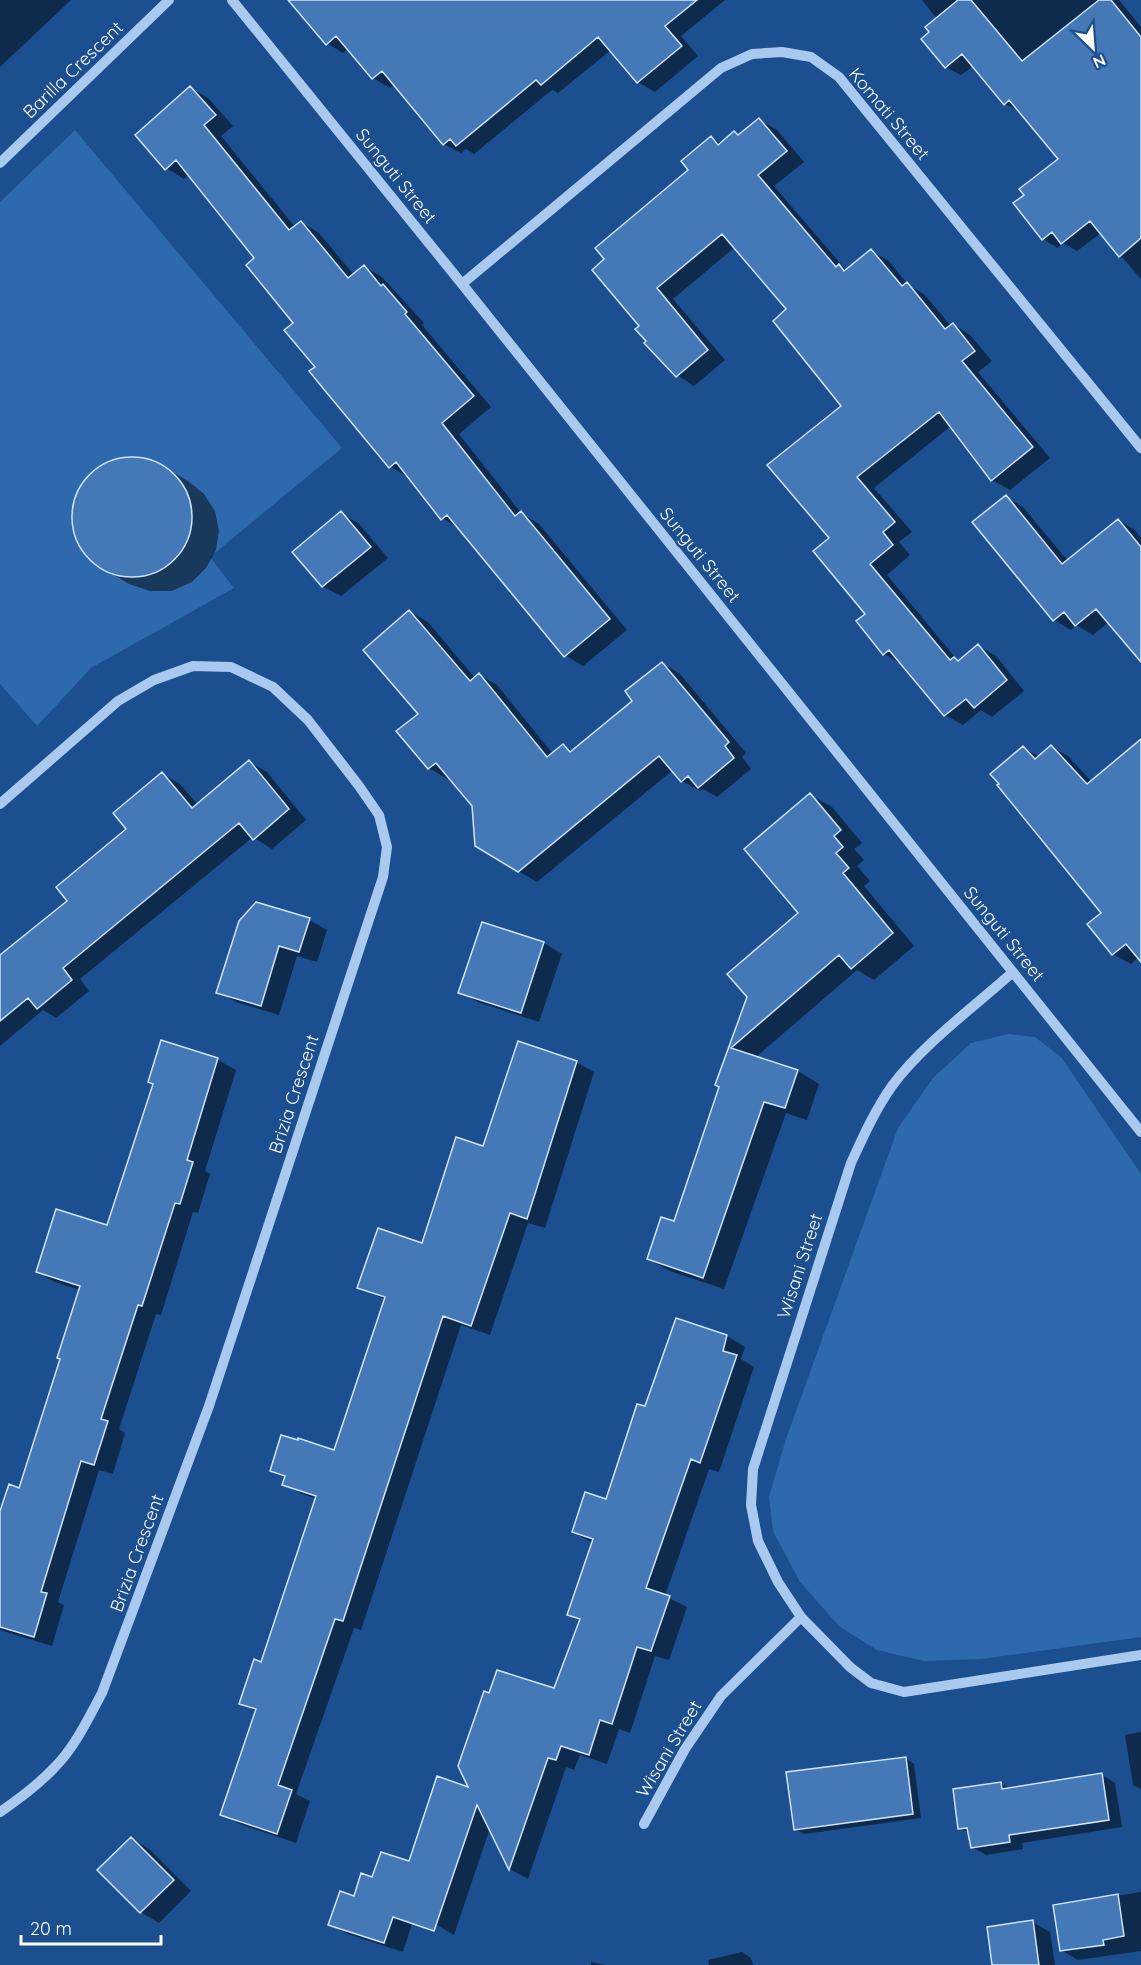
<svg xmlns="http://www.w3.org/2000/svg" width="1141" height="1965" viewBox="0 0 1141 1965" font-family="Quicksand,sans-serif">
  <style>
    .green { fill: #2e69ad }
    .shadow { fill: #0007 }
    .building { fill: #4478b7; stroke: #cfe3fa; stroke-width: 1.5 }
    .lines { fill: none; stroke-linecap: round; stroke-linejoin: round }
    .minor { stroke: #a9c9ee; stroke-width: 10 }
    .labels { text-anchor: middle; stroke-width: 5; stroke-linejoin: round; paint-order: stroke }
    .street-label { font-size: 18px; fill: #fff; stroke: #1b4f8f }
  </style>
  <rect width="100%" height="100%" fill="#1b4f8f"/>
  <path class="green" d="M 75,130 L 342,448 L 210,557 L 234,588 L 91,668 L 37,726 L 0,684 L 0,202 Z
    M 1008,1034 L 1035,1037 L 1061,1057 L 1141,1174 L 1141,1637 L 981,1659 L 924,1661 L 877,1650 L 840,1627 L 800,1582 L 773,1531 L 769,1497 L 786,1439 L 898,1128 L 933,1078 L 971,1043 Z"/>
  <path class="shadow" d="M 0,0 L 71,0 L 0,67 Z
    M 290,0 L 725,0 L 681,36 L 698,56 L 655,92 L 638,82 L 611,50 L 558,93 L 552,90 L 474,154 L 466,149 L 461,153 L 444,144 L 395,84 L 390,88 L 373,78 L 348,49 L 343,53 L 327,43 Z
    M 922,0 L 1119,0 L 1141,27 L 1141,279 L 1101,233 L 1077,251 L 1063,243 L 1058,248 L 1043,239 L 1060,159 L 1021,112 L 1005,104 L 973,66 L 961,75 L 946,67 L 932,33 L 937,19 Z
    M 191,88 L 208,98 L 233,126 L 221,136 L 295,227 L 301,222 L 319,233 L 354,275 L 364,267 L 382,277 L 424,323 L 422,325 L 491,407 L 459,434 L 522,514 L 539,524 L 627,630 L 583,666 L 565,655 L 460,529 L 442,518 L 408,477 L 390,466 L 317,367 L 295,323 L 256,258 L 189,174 L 184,179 L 166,168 Z
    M 759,120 L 777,130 L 804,162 L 774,186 L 846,270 L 871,251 L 889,261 L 908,285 L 924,294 L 951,326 L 953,324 L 970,335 L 992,361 L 978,372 L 1050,458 L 1010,490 L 992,480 L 951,426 L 874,488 L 912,532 L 899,542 L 910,555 L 887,575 L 959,662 L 978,646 L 996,656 L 1024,691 L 992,717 L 981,710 L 963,725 L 945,715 L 902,664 L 884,654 L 858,621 L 867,614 L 831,538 L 843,406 L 788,310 L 735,247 L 673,299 L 725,360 L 694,386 L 677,375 L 648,342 L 641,326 L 690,170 L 711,138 L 722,144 L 735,133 L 740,136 Z
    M 122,458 L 143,459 L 161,465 L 188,481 L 204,494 L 215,511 L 219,531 L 216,550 L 206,568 L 192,582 L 172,591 L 150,591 L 129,584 L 103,568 L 86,554 L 76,536 L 73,515 L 77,496 L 87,478 L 103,466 Z
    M 1006,497 L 1023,507 L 1068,561 L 1118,520 L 1135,530 L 1141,538 L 1141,660 L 1109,622 L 1093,635 L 1076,625 L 1071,630 L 1054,620 Z
    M 341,513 L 359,524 L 388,558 L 341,596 L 322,586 Z
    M 410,612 L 428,622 L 475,678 L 479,675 L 497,685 L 553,754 L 563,746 L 573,751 L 634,701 L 662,663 L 680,674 L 746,753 L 742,757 L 751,769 L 717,797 L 703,789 L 700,791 L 682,781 L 673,770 L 537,882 L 476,846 L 473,805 L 450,777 L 447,779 L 429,768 L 399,731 L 420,714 Z
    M 1141,740 L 1141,955 L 1131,964 L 1113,954 L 1089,924 L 1103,913 L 1024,748 L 1040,757 L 1052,747 L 1069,757 L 1092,782 Z
    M 249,762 L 267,772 L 306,820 L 272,849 L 253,837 L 80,979 L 89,991 L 56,1018 L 43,1010 L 0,1046 L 0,957 L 69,901 L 128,830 L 162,774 L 180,784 L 198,805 Z
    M 810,795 L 832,807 L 862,843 L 854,849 L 864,860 L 857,866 L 870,881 L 864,886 L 914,946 L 874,980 L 857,970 L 756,1057 L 798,1071 L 819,1084 L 807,1120 L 786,1113 L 724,1289 L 670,1271 L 648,1259 L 675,1223 L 721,1087 L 717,1085 L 749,997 L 800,913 Z
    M 309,920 L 327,930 L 317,962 L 297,956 L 279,1015 L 236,1002 L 218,992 Z
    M 483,924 L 544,943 L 562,954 L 539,1022 L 478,1002 L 460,992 Z
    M 162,1042 L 218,1060 L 236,1070 L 205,1171 L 210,1174 L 198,1213 L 193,1212 L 161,1315 L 156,1314 L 119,1429 L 125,1433 L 113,1474 L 99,1470 L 58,1602 L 64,1605 L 52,1646 L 0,1630 L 0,1536 L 19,1494 L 67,1342 L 80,1290 L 55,1282 L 37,1272 L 108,1227 L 154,1084 Z
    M 576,1062 L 594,1072 L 545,1228 L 528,1223 L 490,1335 L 461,1325 L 361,1630 L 354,1628 L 296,1794 L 310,1801 L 296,1843 L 240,1824 L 222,1814 L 257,1712 L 241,1703 L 262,1664 L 317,1499 L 302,1494 L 284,1484 L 286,1479 L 271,1470 L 335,1452 L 386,1300 L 359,1287 L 423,1244 L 484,1148 Z
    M 677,1320 L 727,1336 L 745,1347 L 741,1359 L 754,1367 L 719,1472 L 709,1469 L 665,1596 L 687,1607 L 669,1660 L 655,1656 L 630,1733 L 619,1729 L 607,1764 L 580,1755 L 574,1770 L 566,1767 L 528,1879 L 510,1869 L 490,1828 L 454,1935 L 437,1925 L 423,1824 L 471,1790 L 555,1690 L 581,1621 L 568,1614 L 593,1543 L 573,1532 L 607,1501 L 646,1408 Z
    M 1141,1732 L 1141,1789 L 1133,1785 L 1125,1735 Z
    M 905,1758 L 914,1764 L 921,1818 L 804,1834 L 795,1829 Z
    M 1102,1775 L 1115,1783 L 1122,1827 L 1022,1843 L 1023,1849 L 986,1855 L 972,1847 L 970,1833 L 960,1828 L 1000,1783 L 1010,1789 Z
    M 131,1838 L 149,1849 L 191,1891 L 159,1923 L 141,1912 L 99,1870 Z
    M 1141,1892 L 1141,1951 L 1078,1960 L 1061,1950 L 1055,1906 Z
    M 355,1897 L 420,1898 L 403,1952 L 348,1934 L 330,1924 Z
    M 1032,1922 L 1050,1932 L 1055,1965 L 993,1965 Z
    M 742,1952 L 751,1958 L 753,1965 L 709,1965 L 708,1960 Z
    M 591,1962 L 605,1965 L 591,1965 Z"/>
  <path class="building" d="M 288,0 L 697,0 L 665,26 L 682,46 L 637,83 L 598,37 L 541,85 L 536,80 L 456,146 L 450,139 L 443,145 L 382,71 L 372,79 L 336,36 L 326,45 Z
    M 958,0 L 971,0 L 1022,61 L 1099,0 L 1111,0 L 1141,37 L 1141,238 L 1119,257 L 1090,221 L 1061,244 L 1052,232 L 1042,240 L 1013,203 L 1024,195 L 1019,189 L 1058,159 L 1009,100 L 1004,105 L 962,54 L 945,68 L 921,39 L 929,32 L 925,27 Z
    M 190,86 L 216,115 L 204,125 L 289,230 L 301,221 L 348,278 L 364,265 L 381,286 L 383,284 L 407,312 L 405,314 L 474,396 L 442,423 L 515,516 L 521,511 L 610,619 L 564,657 L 447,515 L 441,520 L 396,462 L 389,468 L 322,387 L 309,371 L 315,367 L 284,330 L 293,323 L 246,265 L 254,258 L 176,160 L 165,170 L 135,135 Z
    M 759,118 L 787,151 L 758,175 L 836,267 L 839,264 L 844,271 L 871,249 L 902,286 L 907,282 L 945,329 L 953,323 L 975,351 L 962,361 L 1033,447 L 991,481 L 939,412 L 857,477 L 895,522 L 883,532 L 893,545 L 870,564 L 950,660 L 954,657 L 958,661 L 978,644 L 1007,680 L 974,708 L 966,699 L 944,716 L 889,650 L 883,655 L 856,621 L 865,614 L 813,551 L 829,538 L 767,465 L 841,406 L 773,321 L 786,309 L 722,234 L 657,288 L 708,350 L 676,377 L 644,343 L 646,341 L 635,329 L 639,326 L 592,270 L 604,259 L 595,248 L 688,170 L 681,161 L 711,136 L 718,145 L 734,131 L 738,135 Z
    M72 517a60 60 0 1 1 120 0a60 60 0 1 1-120 0Z
    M 1006,495 L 1062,564 L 1118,519 L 1141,547 L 1141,662 L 1096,609 L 1075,626 L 1064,612 L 1053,621 L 972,522 Z
    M 341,511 L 371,547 L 322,587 L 292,552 Z
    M 409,610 L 470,681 L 479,673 L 547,757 L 563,744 L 570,752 L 632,701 L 625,691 L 662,662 L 729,742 L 725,746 L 734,758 L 698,788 L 688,776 L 681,782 L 659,756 L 518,872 L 475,846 L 472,806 L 436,763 L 428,769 L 396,731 L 418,714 L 363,650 Z
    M 1141,739 L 1141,962 L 1126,944 L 1112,955 L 1087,924 L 1101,913 L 997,785 L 999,784 L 990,774 L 1023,746 L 1035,759 L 1051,745 L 1087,784 Z
    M 249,760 L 289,809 L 253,840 L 239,823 L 63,968 L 72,980 L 37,1009 L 28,998 L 0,1021 L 0,955 L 67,901 L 56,887 L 126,829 L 113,813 L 162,772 L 192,808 Z
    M 810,793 L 841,830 L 834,836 L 843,847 L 836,853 L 849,868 L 843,873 L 893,933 L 851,969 L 839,955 L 731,1048 L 798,1070 L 785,1108 L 764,1102 L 703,1278 L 647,1259 L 661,1217 L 674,1221 L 719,1087 L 715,1085 L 747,997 L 727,974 L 798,913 L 744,849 Z
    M 256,902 L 310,918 L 299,952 L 279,946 L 261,1006 L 216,993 L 239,921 Z
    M 482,922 L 544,942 L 521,1013 L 458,993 Z
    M 161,1040 L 218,1058 L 187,1160 L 193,1162 L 180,1204 L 175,1203 L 142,1306 L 138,1305 L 101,1419 L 108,1421 L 94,1465 L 81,1461 L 41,1592 L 47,1593 L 34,1637 L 0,1627 L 0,1511 L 9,1484 L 19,1488 L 60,1359 L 57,1358 L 80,1286 L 36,1272 L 56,1209 L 107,1225 L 153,1084 L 148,1082 Z
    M 518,1041 L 577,1061 L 527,1219 L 510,1213 L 471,1326 L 443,1316 L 343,1621 L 335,1619 L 278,1785 L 292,1790 L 277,1834 L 220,1815 L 256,1709 L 239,1704 L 254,1659 L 261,1662 L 316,1496 L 282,1485 L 285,1476 L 270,1471 L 281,1435 L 298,1440 L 298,1438 L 334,1450 L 385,1297 L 357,1288 L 378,1228 L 422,1243 L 456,1137 L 483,1146 Z
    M 676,1318 L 727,1335 L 723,1351 L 737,1355 L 700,1463 L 691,1459 L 646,1588 L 670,1596 L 651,1651 L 637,1647 L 612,1724 L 600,1720 L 589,1755 L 561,1746 L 556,1760 L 548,1758 L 509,1870 L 477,1805 L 434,1931 L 393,1917 L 384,1943 L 328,1925 L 340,1891 L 354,1896 L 361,1873 L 372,1877 L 381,1852 L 409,1861 L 437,1776 L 468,1787 L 458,1766 L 484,1691 L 489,1693 L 497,1670 L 554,1688 L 580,1619 L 567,1615 L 593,1539 L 572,1532 L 585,1492 L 606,1499 L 637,1404 L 645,1406 Z
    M 906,1757 L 913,1814 L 794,1830 L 786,1772 Z
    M 1102,1773 L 1109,1820 L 1009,1835 L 1010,1842 L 971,1848 L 967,1828 L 958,1829 L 953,1789 L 1001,1782 L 1002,1789 Z
    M 131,1837 L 174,1880 L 140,1913 L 97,1870 Z
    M 1118,1894 L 1124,1936 L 1103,1940 L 1104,1945 L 1060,1951 L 1053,1905 Z
    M 1033,1920 L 1039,1965 L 992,1965 L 987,1927 Z"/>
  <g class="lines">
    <path class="minor" d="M 232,0 L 462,284 L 1141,1132
      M 0,163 L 169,0
      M 462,284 L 721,68 L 752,54 L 782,52 L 811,57 L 839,77 L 1141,448
      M 0,804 L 118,701 L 154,680 L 193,666 L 231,667 L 273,687 L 308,720 L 359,786 L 379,815 L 387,847 L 383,877 L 209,1406 L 102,1693 C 88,1719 75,1747 54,1768 C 38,1785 19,1799 0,1812
      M 1013,972 C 975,1006 922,1045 892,1086 C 875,1110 863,1137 851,1163 L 753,1469 L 751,1505 L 758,1541 L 778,1582 L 801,1617 L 850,1667 L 871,1683 L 904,1692 L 1141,1655
      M 644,1824 L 685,1749 L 721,1696 L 801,1617"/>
  </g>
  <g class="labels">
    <g class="street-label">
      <text transform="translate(73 70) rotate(-44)" y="6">Barilla Crescent</text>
      <text transform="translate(889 114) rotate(50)" y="6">Komati Street</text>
      <text transform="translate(396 176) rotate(51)" y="6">Sunguti Street</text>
      <text transform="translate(700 555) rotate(51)" y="6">Sunguti Street</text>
      <text transform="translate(1004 934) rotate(51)" y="6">Sunguti Street</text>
      <text transform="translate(294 1094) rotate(-72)" y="6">Brizia Crescent</text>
      <text transform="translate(800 1266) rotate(-72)" y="6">Wisani Street</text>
      <text transform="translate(137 1553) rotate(-70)" y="6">Brizia Crescent</text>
      <text transform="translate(669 1749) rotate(-59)" y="6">Wisani Street</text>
    </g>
  </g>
  <g transform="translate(1093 48) rotate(155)" stroke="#1b4f8f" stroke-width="4.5" paint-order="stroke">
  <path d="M0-4.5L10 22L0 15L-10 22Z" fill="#ffffff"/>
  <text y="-9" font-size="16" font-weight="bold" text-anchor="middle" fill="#ffffff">N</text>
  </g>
  <path d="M21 1935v9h140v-9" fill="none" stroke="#ffffff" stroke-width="3"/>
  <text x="30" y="1935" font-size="18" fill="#ffffff" stroke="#1b4f8f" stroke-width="4.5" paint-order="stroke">20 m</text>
</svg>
